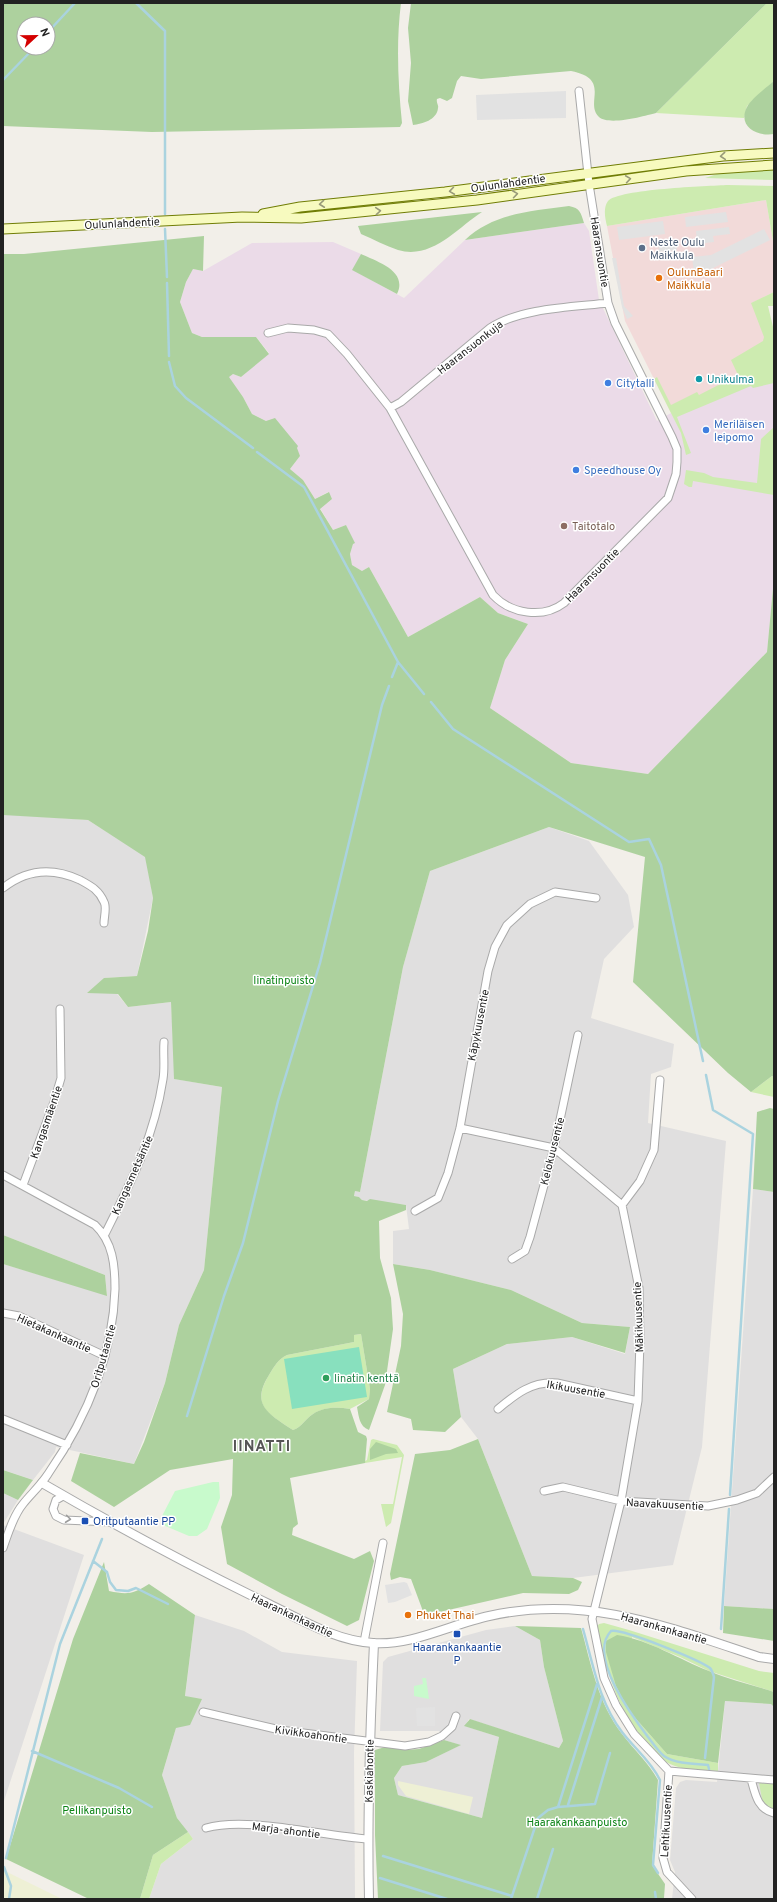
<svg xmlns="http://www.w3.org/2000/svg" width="777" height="1902" viewBox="0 0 777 1902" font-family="Overpass,sans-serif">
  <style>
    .residential { fill: #e0dfdf }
    .commercial { fill: #f2dad9 }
    .industrial { fill: #ebdbe8 }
    .farmland { fill: #eef0d5 }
    .grass { fill: #cdebb0 }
    .forest { fill: #add19e; fill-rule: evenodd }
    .park { fill: #c8facc }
    .pitch { fill: #88e0be }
    .parking { fill: #e2e2e2 }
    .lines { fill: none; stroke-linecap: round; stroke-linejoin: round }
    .stream { stroke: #aad3df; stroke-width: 2.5 }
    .minor-casing { stroke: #a9a9a9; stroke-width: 9 }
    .tertiary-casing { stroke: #a9a9a9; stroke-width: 10 }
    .secondary-casing { stroke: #707d05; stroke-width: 11 }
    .minor { stroke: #fff; stroke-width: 7 }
    .tertiary { stroke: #fff; stroke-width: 8 }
    .secondary { stroke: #f7fabf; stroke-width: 9 }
    .oneway { stroke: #979978 }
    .oneway2 { stroke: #9c9c9c }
    .service-dot { fill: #5c6f8a; stroke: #fff; stroke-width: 1.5 }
    .food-dot { fill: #e8710a; stroke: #fff; stroke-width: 1.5 }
    .culture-dot { fill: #0f9aa8; stroke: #fff; stroke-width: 1.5 }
    .shop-dot { fill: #3f7fe0; stroke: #fff; stroke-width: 1.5 }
    .education-dot { fill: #8d6e63; stroke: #fff; stroke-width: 1.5 }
    .leisure-dot { fill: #2e9e5b; stroke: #fff; stroke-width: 1.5 }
    .transit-dot { fill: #1a4fb4; stroke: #fff; stroke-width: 1.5 }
    .labels { text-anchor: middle; stroke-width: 3; stroke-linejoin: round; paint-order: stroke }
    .street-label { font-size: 11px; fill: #222; stroke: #fff }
    .service-label { font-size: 11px; fill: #4e5e75; stroke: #fff; text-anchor: start }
    .food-label { font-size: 11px; fill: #c56008; stroke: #fff; text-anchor: start }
    .culture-label { font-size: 11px; fill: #0d838f; stroke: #fff; text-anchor: start }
    .shop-label { font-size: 11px; fill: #366cbe; stroke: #fff; text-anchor: start }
    .education-label { font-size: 11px; fill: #785e54; stroke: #fff; text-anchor: start }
    .park-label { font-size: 11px; fill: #0c8416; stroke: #fff }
    .leisure-label { font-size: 11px; fill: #27864d; stroke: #fff; text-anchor: start }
    .transit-label { font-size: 11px; fill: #164399; stroke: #fff; text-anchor: start }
    .district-label { font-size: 15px; font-weight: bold; letter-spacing: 1px; fill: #555; stroke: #fff }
  </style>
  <rect width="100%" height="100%" fill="#f2efe9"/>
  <path class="residential" d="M 3,814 L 88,820 L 146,857 L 153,898 L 137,976 L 104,978 L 128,1007 L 171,1002 L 175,1079 L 222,1087 L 204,1270 L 179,1325 L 165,1383 L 134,1464 L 56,1447 L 55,1452 L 33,1480 L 3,1470 L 3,1264 L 107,1295 L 105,1275 L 3,1235 Z
    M 549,827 L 589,841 L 628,895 L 634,927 L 604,959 L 591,1018 L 674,1044 L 671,1067 L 651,1074 L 648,1123 L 726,1141 L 702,1447 L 673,1565 L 573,1578 L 532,1576 L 478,1439 L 461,1417 L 453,1369 L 507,1344 L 572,1337 L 625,1354 L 630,1327 L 582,1323 L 511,1290 L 430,1270 L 393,1264 L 393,1231 L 409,1229 L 406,1205 L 362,1200 L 359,1197 L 354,1196 L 355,1191 L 360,1192 L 403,967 L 430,871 Z
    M 753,1189 L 774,1192 L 774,1609 L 724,1606 Z
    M 3,1493 L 18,1500 L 3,1524 Z
    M 3,1525 L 84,1555 L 3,1804 Z
    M 195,1615 L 244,1631 L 282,1652 L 357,1661 L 354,1753 L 355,1899 L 149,1899 L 161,1864 L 193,1839 L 177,1818 L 162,1775 L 176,1728 L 201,1699 L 185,1697 Z
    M 515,1626 L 540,1640 L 544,1667 L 563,1741 L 559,1748 L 469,1719 L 465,1726 L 499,1737 L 482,1818 L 398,1795 L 394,1778 L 402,1766 L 426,1762 L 460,1745 L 444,1740 L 439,1731 L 380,1731 L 383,1662 L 388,1657 L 486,1630 Z
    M 725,1701 L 771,1704 L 774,1707 L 774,1899 L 672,1899 L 675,1872 L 670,1860 L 676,1788 L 680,1782 L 686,1780 L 717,1782 Z"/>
  <path class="commercial" d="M 766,200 L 774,247 L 774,292 L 752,303 L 774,349 L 774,370 L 671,413 L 625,321 L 607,226 Z"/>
  <path class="industrial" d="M 584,223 L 589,231 L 599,300 L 657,421 L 671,413 L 774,370 L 774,578 L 767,652 L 648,774 L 571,763 L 490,708 L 505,660 L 528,624 L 498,613 L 480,597 L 408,637 L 369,567 L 362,571 L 352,565 L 350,554 L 353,544 L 346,525 L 333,530 L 320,508 L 332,499 L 328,492 L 315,499 L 303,480 L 290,469 L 300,456 L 266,421 L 252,414 L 243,397 L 228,377 L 233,374 L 241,377 L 269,353 L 256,337 L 202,337 L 192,333 L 180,302 L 186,282 L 193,269 L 203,271 L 252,243 L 333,242 L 361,254 L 353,270 L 404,298 L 465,240 Z"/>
  <path class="farmland" d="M 398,1781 L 473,1797 L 469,1814 L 406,1796 L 398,1785 Z
    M 3,1870 L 62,1899 L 3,1899 Z"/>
  <path class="grass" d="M 767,3 L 774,3 L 774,81 L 747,106 L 744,118 L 656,113 Z
    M 774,169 L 774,180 L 705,178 L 720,173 Z
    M 728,185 L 774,186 L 774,247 L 766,200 L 607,226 C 605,218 603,208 608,201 C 619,189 708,186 728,185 Z
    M 774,292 L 774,306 L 768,306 L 774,331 L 774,383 L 753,388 L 751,386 L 677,417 L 691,453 L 686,455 L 681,433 L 654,379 L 657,377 L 671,405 L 697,392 L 699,395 L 738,375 L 731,360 L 763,341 L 764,337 L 751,303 Z
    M 774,427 L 774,495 L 693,481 L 692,487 L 689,487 L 684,484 L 686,470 L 704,473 L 713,477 L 757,483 L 761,439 Z
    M 772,1076 L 774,1077 L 774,1097 L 751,1092 Z
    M 361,1334 L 370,1389 L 369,1399 L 350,1409 C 337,1407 325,1407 313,1414 C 305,1419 302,1427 293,1430 C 269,1414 250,1406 269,1375 C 274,1367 278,1359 287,1355 L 354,1342 L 354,1335 Z
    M 373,1439 L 397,1445 L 404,1455 L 391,1523 L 386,1527 L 381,1504 L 393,1504 L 402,1457 L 365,1463 L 365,1461 L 367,1460 L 371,1440 Z
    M 604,1623 L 629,1630 L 759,1671 L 774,1673 L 774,1692 L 709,1671 L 680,1657 L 632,1637 L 630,1712 L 667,1754 L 718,1763 L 718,1771 C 704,1770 688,1771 675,1766 C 663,1762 655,1753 647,1743 C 616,1709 607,1671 597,1627 L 599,1624 Z
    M 759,1783 L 774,1784 L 774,1808 L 770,1809 L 763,1804 Z
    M 188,1832 L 193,1839 L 161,1864 L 149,1899 L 140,1899 L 153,1855 Z"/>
  <path class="forest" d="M 3,3 L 401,3 C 396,43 398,83 402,123 L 400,127 L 152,132 L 3,126 ZM 24,24 L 48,24 L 48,48 L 24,48 Z
    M 411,3 L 767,3 L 656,113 C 644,116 609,126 599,117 C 584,103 612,79 571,71 L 481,79 L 461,76 L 457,81 L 452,98 L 447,101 L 440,98 L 437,99 C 436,103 439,105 438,108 C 437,120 422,124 413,125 L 408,101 L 411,63 L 408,28 Z
    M 774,81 L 774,134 C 757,137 737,126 747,107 C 751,99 767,87 774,81 Z
    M 569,206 C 580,208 581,213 584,223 L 465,240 C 493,213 532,211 569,206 Z
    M 482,212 C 457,228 432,260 398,250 C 386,246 373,239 361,234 L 358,226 Z
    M 204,236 L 203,271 L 193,269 L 186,282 L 180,302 L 192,333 L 202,337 L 256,337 L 269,354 L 241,377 L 233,374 L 229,377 L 243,397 L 252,414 L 266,421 L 275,418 L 298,446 L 297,448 L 300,456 L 290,469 L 303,480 L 315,499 L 329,492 L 332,499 L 320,509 L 333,530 L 346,525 L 355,543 L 353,544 L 350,554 L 352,565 L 362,571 L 369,567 L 408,637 L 480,597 L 498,613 L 528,624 L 505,660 L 490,708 L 571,763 L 648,774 L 767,652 L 774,578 L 774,1077 L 772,1076 L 751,1092 L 728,1073 L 633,982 L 645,857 L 549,827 L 430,871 L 403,967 L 360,1192 L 355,1191 L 354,1196 L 359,1197 L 362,1200 L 367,1201 L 370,1199 L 406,1205 L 406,1210 L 379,1221 L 380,1258 L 391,1298 L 393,1329 L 385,1385 L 369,1430 C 359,1426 359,1417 357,1407 L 369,1399 L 370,1389 L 361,1334 L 354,1335 L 354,1342 L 287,1355 C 278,1359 274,1367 269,1375 C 250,1405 269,1414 293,1430 C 302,1427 305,1419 313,1414 C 324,1407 337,1407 350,1409 L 358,1432 L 366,1436 L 367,1439 L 365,1463 L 290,1478 L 298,1524 L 293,1528 L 292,1535 L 354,1559 L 370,1551 L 374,1561 L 359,1620 L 347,1626 L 282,1594 L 227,1564 L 221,1527 L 232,1495 L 233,1459 L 170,1470 L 114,1507 L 71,1481 L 80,1453 L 134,1464 L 144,1442 L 165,1383 L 179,1325 L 204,1270 L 222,1087 L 174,1079 L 171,1002 L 128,1007 L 118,994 L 87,993 L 104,978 L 137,976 L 148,931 L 153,898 L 145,857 L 88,820 L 3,815 L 3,254 L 24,254 Z
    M 361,254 C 378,262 408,271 397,294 L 352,270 Z
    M 770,1108 L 774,1109 L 774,1192 L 753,1189 L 757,1112 Z
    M 3,1235 L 105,1275 L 107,1296 L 3,1264 Z
    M 393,1264 L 430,1270 L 511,1290 L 582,1323 L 630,1327 L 625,1353 L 572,1337 L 507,1344 L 453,1369 L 461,1417 L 445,1432 L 413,1430 L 411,1419 L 387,1412 L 401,1346 L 403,1314 Z
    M 478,1439 L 532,1576 L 573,1578 L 582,1582 L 578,1590 L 569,1594 L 523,1593 L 435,1613 L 424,1614 L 411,1579 L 400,1577 L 391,1580 L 390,1574 L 415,1454 L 450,1450 Z
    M 376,1442 L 396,1449 L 398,1453 L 386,1454 L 370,1460 L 370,1449 Z
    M 3,1470 L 33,1480 L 18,1500 L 3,1493 Z
    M 104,1562 L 109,1591 C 128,1595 133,1594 149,1584 L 195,1615 L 185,1696 L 202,1699 L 190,1725 L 176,1728 L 162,1775 L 177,1818 L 188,1832 L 153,1855 L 140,1899 L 89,1899 L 6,1859 L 73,1639 Z
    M 724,1606 L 774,1609 L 774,1641 L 723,1633 Z
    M 515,1626 L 581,1628 C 591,1664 598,1703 622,1734 C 634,1750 648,1762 658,1780 L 652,1865 L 665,1884 L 664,1898 L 672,1899 L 378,1899 L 375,1835 L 375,1750 L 385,1747 L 405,1750 L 419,1749 L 444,1740 L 461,1745 L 426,1762 L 402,1766 L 394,1778 L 398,1795 L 482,1818 L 499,1737 L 464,1726 L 470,1719 L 559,1748 L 563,1741 L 544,1667 L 540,1640 Z
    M 617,1635 C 650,1640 678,1659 709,1671 C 730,1680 753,1685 774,1692 L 774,1707 L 771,1704 L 725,1701 L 718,1763 L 667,1754 L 630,1712 L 616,1686 L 606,1652 L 606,1641 Z"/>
  <path class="park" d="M 213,1482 L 219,1482 L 220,1498 L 207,1529 L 197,1536 L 189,1536 L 163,1525 L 162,1516 L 175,1491 Z
    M 422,1678 L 426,1678 L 429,1699 L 414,1696 L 414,1686 L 423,1684 Z"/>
  <path class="pitch" d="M 359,1347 L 367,1397 L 292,1409 L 284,1359 Z"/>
  <path class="parking" d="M 566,91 L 566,118 L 477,120 L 476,95 Z
    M 726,212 L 728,222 L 686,227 L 685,217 Z
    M 663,221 L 665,234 L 619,240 L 617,227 Z
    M 729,227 L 730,234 L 713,236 L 714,242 L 697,244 L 696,231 Z
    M 764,229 L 770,240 L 711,269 L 694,272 L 692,257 L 711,255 Z
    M 676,241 L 677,250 L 659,252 L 658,243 Z
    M 612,258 L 616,258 L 624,306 L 633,316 L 627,319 L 622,307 Z
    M 404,1582 L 407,1583 L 412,1595 L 395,1602 L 388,1603 L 385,1585 Z
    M 435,1707 L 435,1726 L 417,1726 L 416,1708 Z"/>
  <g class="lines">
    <path class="stream" d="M 136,3 L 165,31 L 165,214
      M 48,32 L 75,3
      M 3,80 L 34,48
      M 165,229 L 167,277
      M 167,283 L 169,356
      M 169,362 L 175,386 L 186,398 L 253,448
      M 257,452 L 304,487 L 398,662 L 392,677
      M 398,662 L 424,694
      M 431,702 L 453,729 L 629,842 L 649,839 L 661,865 L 703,1061
      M 706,1075 L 713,1110 L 753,1134 L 730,1495
      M 187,1416 L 224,1296 L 243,1243 L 278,1101 L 320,963 L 382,705 L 389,686
      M 93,1561 L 107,1572 L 110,1582 L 116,1590 L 128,1591 L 136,1588 L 168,1604
      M 583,1629 C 593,1664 599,1702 622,1732 C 634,1748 651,1761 660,1780 L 653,1865 L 658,1873
      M 721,1629 L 729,1509
      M 32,1751 L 119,1788 L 152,1807
      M 705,1758 L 714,1677 C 713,1674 712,1670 710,1668 C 699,1660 622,1628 611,1631 C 587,1656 632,1716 648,1737 C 653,1743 658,1751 664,1756 C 675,1764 695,1764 708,1765 L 709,1769
      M 568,1805 L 602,1697
      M 558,1807 L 595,1804 L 610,1753
      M 383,1856 L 512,1896
      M 6,1858 L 60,1644 L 102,1539
      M 4,1867 L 11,1886 L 9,1899
      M 380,1878 L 447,1899
      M 655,1892 L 656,1899
      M 511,1899 L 538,1818 L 548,1810 L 558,1807 L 597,1684
      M 537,1899 L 553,1849"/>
    <defs>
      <path id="minor" d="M 268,333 L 288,328 L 314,330 L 328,334 L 347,354 L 390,408 L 493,595 C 511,614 543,619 564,603 L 668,498 L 676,474 L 677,462 L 677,449 L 672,437 L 615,323 L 608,303 L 589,184 L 579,91
        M 390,408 L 401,402 L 490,328 C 520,308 573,307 608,303
        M 3,888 C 27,869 52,867 80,880 C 91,886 99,890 104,902 C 107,907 104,917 104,923
        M 460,1128 L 554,1148 L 622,1205 L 639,1288 L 640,1342 L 638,1401 L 621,1501 L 592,1619 L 604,1678 L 616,1705 L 634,1734 L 669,1771 L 663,1858 L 667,1872 L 692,1899
        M 3,1175 L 95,1225 C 113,1242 115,1265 115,1289 C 113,1357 86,1419 48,1474 C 41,1485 31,1494 23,1504 C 13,1516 8,1534 3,1548
        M 23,1185 L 54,1102 L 61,1078 L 60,1009
        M 622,1205 L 640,1181 L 654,1150 L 660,1080
        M 415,1211 L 438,1198 L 448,1173 L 460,1128 L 488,971 L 495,947 L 507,925 L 530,904 L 555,892 L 596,898
        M 105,1234 C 131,1182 154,1138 163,1079 C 165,1067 163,1054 164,1042
        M 512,1259 L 525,1251 L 530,1237 L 554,1148 L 578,1035
        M 3,1313 L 19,1316 L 105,1356
        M 498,1409 C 516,1394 532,1381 557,1383 L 638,1401
        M 3,1419 L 67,1445
        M 544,1491 L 563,1487 L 621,1501 L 708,1506 L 737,1500 L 757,1493 L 774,1477
        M 63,1496 L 56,1500 L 53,1509 L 56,1516 L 64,1520 L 110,1522
        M 364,1642 L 383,1543
        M 203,1712 L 280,1730 L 405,1746 L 429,1742 L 442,1736 L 452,1727 L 456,1716
        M 669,1771 L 774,1780
        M 751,1779 C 755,1793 757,1809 774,1813
        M 206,1828 C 247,1816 322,1836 368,1839"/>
      <path id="tertiary" d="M 42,1483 C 116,1526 192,1567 269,1604 C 302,1620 336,1641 373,1643 C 411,1646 452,1624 489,1616 C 586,1594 669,1627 759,1657 L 774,1659
        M 369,1899 C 367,1814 370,1729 374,1643"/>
      <path id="secondary" d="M 263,214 L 300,207 L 445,192 L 723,156 L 774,153
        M 3,229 L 242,217 L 301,218 L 477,200 L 686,171 L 774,165"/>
    </defs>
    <use href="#minor" class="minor-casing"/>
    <use href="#tertiary" class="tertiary-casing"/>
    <use href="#secondary" class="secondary-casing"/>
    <use href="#minor" class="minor"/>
    <use href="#tertiary" class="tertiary"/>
    <use href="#secondary" class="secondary"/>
  </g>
  <defs><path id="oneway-chevron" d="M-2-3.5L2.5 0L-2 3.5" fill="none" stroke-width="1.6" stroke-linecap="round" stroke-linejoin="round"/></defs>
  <g class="oneway">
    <use href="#oneway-chevron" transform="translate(723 156) rotate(175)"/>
    <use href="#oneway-chevron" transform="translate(628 179) rotate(-8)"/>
    <use href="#oneway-chevron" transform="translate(452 191) rotate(172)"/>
    <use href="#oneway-chevron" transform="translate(515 194) rotate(-8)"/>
    <use href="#oneway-chevron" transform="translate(322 204) rotate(174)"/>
    <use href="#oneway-chevron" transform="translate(378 211) rotate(-5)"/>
  </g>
  <use class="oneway2" href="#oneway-chevron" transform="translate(68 1519) rotate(7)"/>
  <circle class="service-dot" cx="642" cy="248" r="4"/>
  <g class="food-dot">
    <circle cx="659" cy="278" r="4"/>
    <circle cx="408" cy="1615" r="4"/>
  </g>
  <circle class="culture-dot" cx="699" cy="379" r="4"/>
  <g class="shop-dot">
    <circle cx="608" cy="383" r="4"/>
    <circle cx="706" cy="430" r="4"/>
    <circle cx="576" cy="470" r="4"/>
  </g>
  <circle class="education-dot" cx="564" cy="526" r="4"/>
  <circle class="leisure-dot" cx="326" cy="1378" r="4"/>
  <g class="transit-dot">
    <rect x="81" y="1517" width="8" height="8" rx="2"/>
    <rect x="453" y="1630" width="8" height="8" rx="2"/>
  </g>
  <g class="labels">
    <g class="street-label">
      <text transform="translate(508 183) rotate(-8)" y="4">Oulunlahdentie</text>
      <text transform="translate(122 223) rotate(-3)" y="4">Oulunlahdentie</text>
      <text transform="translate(600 252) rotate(81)" y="4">Haaransuontie</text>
      <text transform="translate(470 347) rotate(-38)" y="4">Haaransuonkuja</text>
      <text transform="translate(592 575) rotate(-45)" y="4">Haaransuontie</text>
      <text transform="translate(478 1025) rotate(-79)" y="4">Käpykuusentie</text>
      <text transform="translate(46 1122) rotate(-71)" y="4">Kangasmäentie</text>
      <text transform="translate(552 1151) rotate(-76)" y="4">Kelokuusentie</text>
      <text transform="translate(132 1175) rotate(-66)" y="4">Kangasmetsäntie</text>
      <text transform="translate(638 1317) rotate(-92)" y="4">Mäkikuusentie</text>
      <text transform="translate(54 1333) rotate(24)" y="4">Hietakankaantie</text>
      <text transform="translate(103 1356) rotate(-74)" y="4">Oritputaantie</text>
      <text transform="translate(576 1389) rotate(10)" y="4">Ikikuusentie</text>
      <text transform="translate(665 1504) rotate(3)" y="4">Naavakuusentie</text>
      <text transform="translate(292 1615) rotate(25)" y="4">Haarankankaantie</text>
      <text transform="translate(664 1628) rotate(16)" y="4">Haarankankaantie</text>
      <text transform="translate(311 1734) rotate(8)" y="4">Kivikkoahontie</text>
      <text transform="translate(369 1771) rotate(-89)" y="4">Kaskiahontie</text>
      <text transform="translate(666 1821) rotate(-87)" y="4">Lehtikuusentie</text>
      <text transform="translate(286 1830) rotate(7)" y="4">Marja-ahontie</text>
    </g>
    <g class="service-label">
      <text x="650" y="246">Neste Oulu<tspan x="650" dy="13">Maikkula</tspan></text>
    </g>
    <g class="food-label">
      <text x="667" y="276">OulunBaari<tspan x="667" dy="13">Maikkula</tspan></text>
      <text x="416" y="1619">Phuket Thai</text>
    </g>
    <g class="culture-label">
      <text x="707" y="383">Unikulma</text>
    </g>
    <g class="shop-label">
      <text x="616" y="387">Citytalli</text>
      <text x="714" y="428">Meriläisen<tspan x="714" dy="13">leipomo</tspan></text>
      <text x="584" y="474">Speedhouse Oy</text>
    </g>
    <g class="education-label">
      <text x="572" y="530">Taitotalo</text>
    </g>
    <g class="park-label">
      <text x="284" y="984">Iinatinpuisto</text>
      <text x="97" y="1814">Pellikanpuisto</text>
      <text x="577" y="1826">Haarakankaanpuisto</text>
    </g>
    <g class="leisure-label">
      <text x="334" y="1382">Iinatin kenttä</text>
    </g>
    <g class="transit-label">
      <text x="93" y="1525">Oritputaantie PP</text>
      <text x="457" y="1651" text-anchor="middle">Haarankankaantie<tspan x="457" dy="13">P</tspan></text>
    </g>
    <g class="district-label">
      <text x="262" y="1451">IINATTI</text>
    </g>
  </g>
  <rect width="777" height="1902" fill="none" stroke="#222222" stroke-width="8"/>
  <g transform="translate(36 36) rotate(68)"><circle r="19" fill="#ffffff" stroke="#a7a7a7"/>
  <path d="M0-3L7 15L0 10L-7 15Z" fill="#d40000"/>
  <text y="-6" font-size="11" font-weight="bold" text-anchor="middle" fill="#222222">N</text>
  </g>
</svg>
